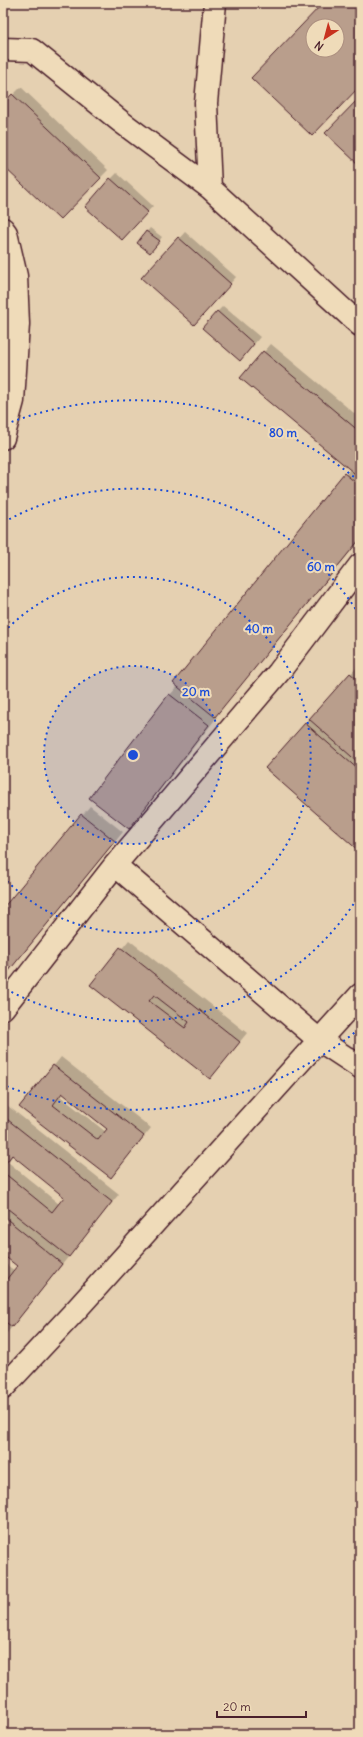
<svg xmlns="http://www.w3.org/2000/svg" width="363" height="1737" viewBox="0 0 363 1737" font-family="Delius,sans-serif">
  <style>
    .shadow { fill: #0003; fill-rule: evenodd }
    .building { fill: #b99e8c; stroke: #4a1f2b; fill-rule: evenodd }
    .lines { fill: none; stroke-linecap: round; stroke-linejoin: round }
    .minor-casing { stroke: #4a1f2b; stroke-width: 25 }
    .minor { stroke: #efdbb9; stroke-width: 22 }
    .ring { fill: none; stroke: #1d4ed8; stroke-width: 2; stroke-dasharray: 2 4 }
    .centre { fill: #1d4ed8; stroke: #efdbb9; stroke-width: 2 }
    .ring-label { font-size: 12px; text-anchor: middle; font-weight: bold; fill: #1d4ed8; stroke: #efdbb9; stroke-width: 4; stroke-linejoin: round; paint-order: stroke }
  </style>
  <rect width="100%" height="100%" fill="#e5d0b1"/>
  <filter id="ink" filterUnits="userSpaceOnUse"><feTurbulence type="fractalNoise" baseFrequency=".025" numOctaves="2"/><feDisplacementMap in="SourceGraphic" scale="8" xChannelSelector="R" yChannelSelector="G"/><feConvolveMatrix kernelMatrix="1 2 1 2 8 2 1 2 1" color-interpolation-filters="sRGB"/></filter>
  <g filter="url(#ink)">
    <path class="shadow" d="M 21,87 L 108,170 L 68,211 L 3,165 L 3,105 Z
      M 117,173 L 153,206 L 128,233 L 111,179 Z
      M 150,228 L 162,237 L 153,249 L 138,242 Z
      M 185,232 L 236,277 L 200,318 L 143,278 Z
      M 223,306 L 260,337 L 246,354 L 217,312 Z
      M 271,344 L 360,418 L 360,540 L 215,716 L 217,717 L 137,820 L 129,828 L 170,695 L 178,686 L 175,683 L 350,469 L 241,378 Z
      M 360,662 L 360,851 L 266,768 L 357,667 L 356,666 Z
      M 90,806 L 123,832 L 3,978 L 3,910 Z
      M 129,940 L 247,1033 L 210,1078 L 92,985 Z
      M 61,1057 L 151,1128 L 111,1177 L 21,1107 ZM 63,1092 L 109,1128 L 106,1132 L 60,1096 Z
      M 3,1102 L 119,1194 L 3,1338 L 3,1262 L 15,1271 L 19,1266 L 3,1253 ZM 13,1155 L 65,1196 L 59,1204 L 8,1162 Z"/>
    <path class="building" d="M 323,3 L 360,3 L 360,86 L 312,136 L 251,78 ZM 313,26 L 337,26 L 337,50 L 313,50 Z
      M 12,94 L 101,178 L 60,220 L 3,166 L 3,104 Z
      M 360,97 L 360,166 L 325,133 Z
      M 110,178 L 148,212 L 122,240 L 85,207 Z
      M 146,231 L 160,241 L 150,253 L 137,243 Z
      M 178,237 L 231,284 L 194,325 L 141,278 Z
      M 217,311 L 254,344 L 240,361 L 202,328 Z
      M 263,351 L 360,432 L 360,478 L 240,378 Z
      M 344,473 L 360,486 L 360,539 L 215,717 L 173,683 Z
      M 350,673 L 360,682 L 360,764 L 309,719 Z
      M 169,694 L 209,725 L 129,829 L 89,798 Z
      M 305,723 L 360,771 L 360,852 L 265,768 Z
      M 81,814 L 115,841 L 3,978 L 3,908 Z
      M 120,947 L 240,1042 L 210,1079 L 90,985 ZM 154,995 L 189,1022 L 185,1028 L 149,1001 Z
      M 53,1065 L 144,1136 L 111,1178 L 19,1107 ZM 62,1093 L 107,1129 L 98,1140 L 53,1105 Z
      M 3,1116 L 112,1202 L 69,1257 L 3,1205 L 3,1172 L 52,1212 L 64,1197 L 12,1155 L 3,1167 Z
      M 3,1216 L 62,1264 L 12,1327 L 3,1320 L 3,1277 L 6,1280 L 17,1266 L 3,1255 Z"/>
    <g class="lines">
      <defs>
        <path id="minor" d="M 3,49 L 32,50 L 120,121 L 210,188 L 360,325
          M 210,188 L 206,103 L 215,3
          M 3,229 L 6,233 L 16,276 L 18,324 L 13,401 L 3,438
          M 115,865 L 319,1040 L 360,1067
          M 3,1008 L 115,865 L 279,672 L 360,565
          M 3,1388 L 76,1310 L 360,995"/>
      </defs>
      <use href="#minor" class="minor-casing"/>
      <use href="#minor" class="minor"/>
    </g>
  </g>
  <circle cx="133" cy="755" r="89" fill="#1d4ed8" fill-opacity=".12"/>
  <g class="ring">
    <circle cx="133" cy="755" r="89"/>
    <path d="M4 632A178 178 0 1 1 4 878"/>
    <path d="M360 894A266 266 0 0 1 4 988M4 522A266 266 0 0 1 360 616"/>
    <path d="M359 1029A355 355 0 0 1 6 1086M6 424A355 355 0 0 1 359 481"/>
  </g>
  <circle cx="133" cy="755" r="6" class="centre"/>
  <g class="ring-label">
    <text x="283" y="437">80 m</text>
    <text x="321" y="571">60 m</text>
    <text x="259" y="633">40 m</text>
    <text x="196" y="696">20 m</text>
  </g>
  <rect width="363" height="1737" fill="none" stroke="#efdbb9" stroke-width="16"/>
  <rect x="8" y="8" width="347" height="1721" fill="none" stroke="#4a1f2b" stroke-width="1.5" filter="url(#ink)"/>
  <g transform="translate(325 38) rotate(216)"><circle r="19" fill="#efdbb9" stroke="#ad9080"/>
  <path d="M0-3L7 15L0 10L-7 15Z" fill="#c8321e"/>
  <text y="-6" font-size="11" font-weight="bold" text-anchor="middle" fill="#4a1f2b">N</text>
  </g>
  <path d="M217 1711v6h89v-6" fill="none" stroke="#4a1f2b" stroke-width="2"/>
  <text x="223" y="1711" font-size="12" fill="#4a1f2b" stroke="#efdbb9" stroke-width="3" paint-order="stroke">20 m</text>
</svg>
